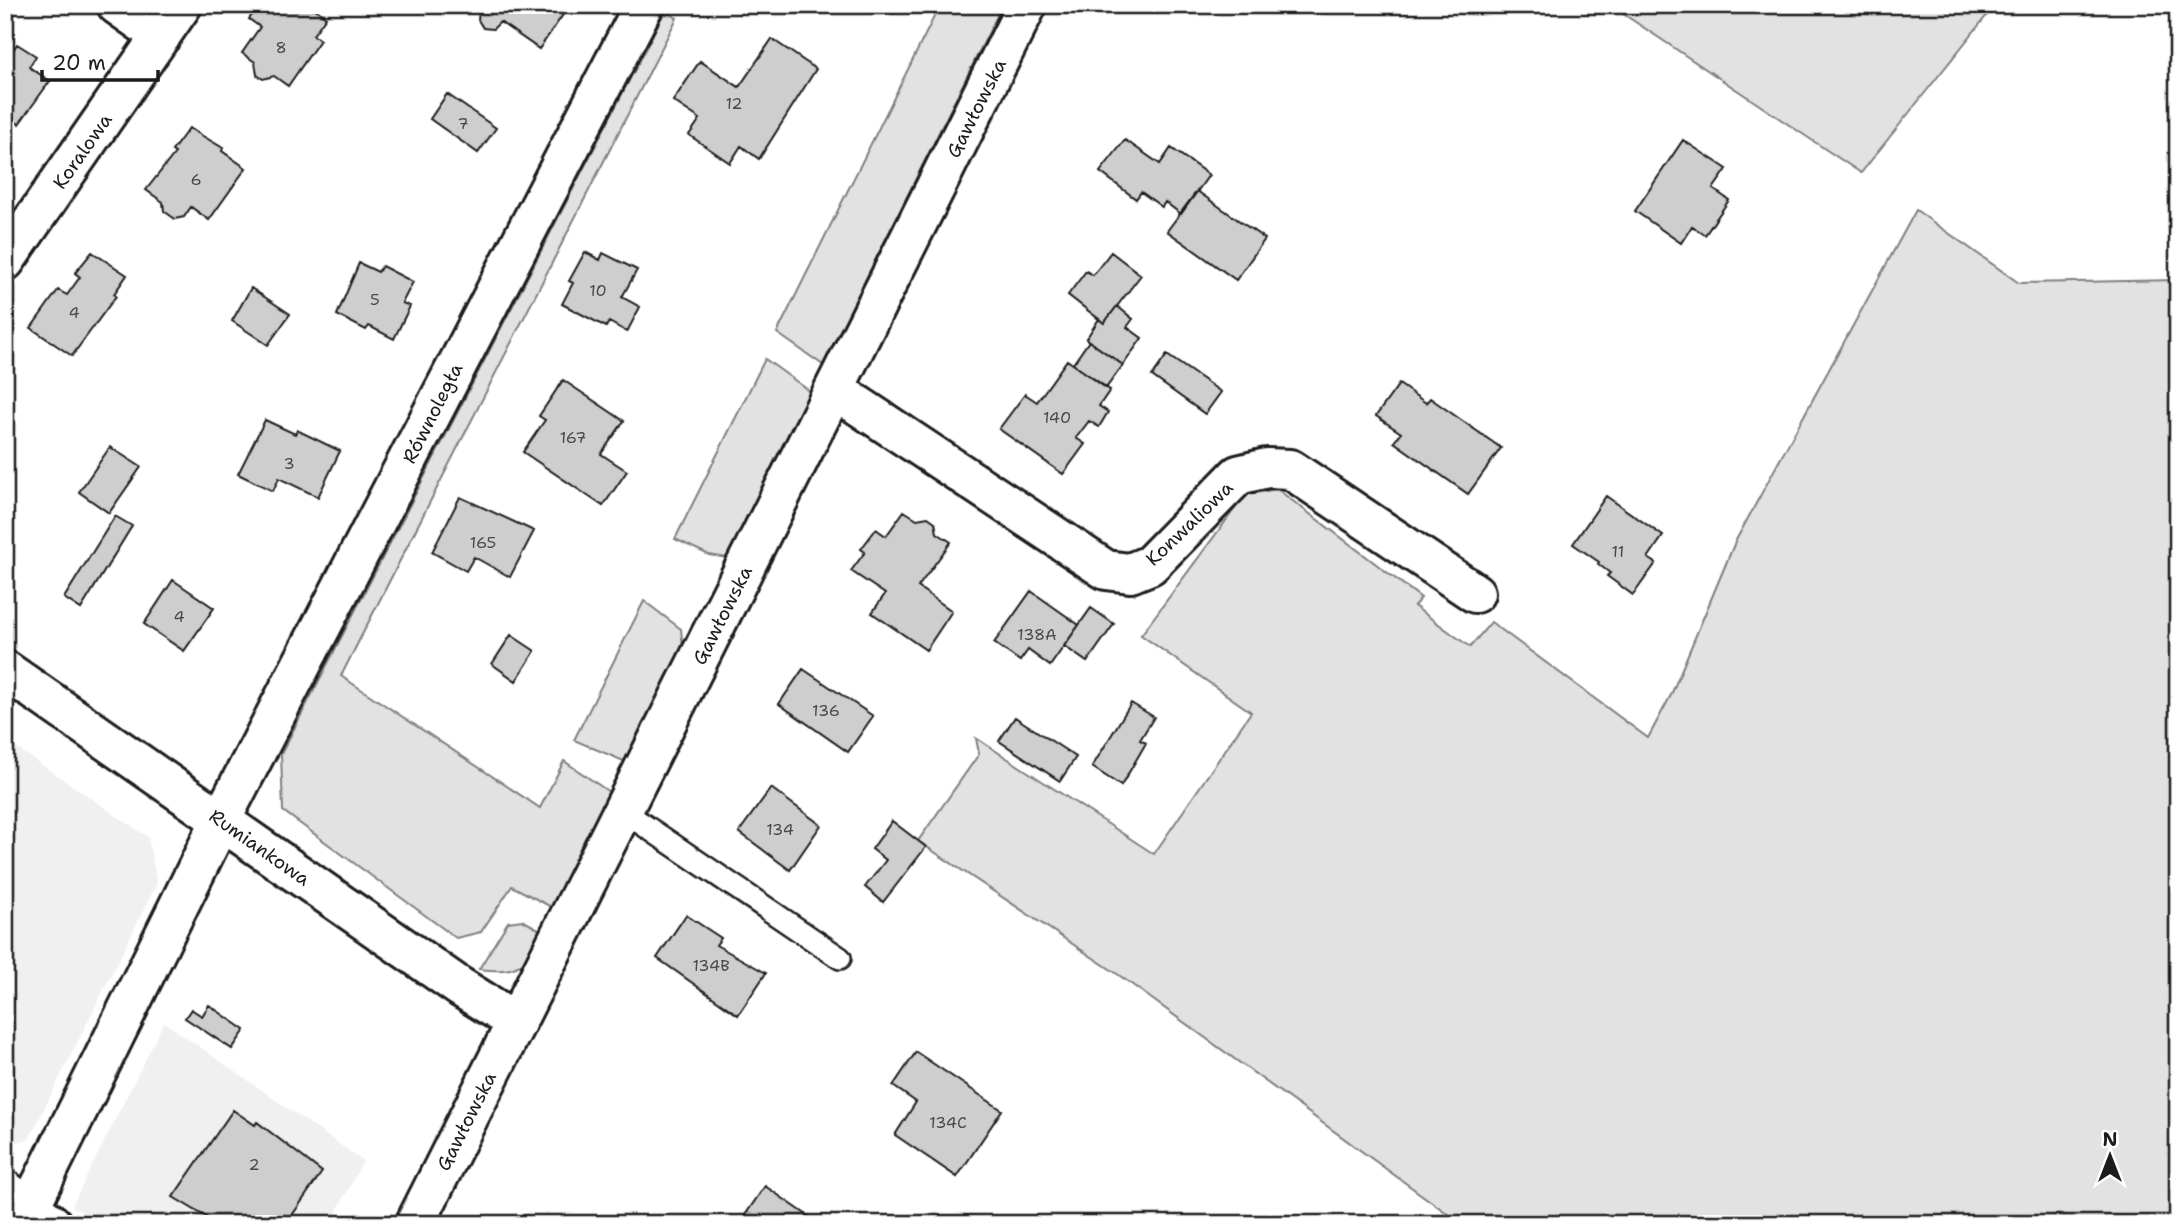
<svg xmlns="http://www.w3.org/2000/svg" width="2183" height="1229" viewBox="0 0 2183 1229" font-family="'Shantell Sans',sans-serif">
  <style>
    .built { fill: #f0f0f0 }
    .green { fill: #e2e2e2; stroke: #7f7f7f; stroke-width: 2 }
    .building { fill: #cecece; stroke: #1c1c1c; stroke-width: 2 }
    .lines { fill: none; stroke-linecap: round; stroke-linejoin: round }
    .service-casing { stroke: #1c1c1c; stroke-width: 26 }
    .minor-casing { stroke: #1c1c1c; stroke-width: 44 }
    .tertiary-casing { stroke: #1c1c1c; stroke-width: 44 }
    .service { stroke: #fff; stroke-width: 21 }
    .minor { stroke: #fff; stroke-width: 38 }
    .tertiary { stroke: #fff; stroke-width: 38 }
    .labels { text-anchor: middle; stroke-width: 5; stroke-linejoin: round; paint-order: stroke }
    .number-label { font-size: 16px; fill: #484848 }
    .street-label { font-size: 19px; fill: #1c1c1c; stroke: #fff }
  </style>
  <rect width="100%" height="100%" fill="#fff"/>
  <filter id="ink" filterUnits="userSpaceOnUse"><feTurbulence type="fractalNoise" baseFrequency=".0143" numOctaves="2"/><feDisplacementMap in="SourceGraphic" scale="14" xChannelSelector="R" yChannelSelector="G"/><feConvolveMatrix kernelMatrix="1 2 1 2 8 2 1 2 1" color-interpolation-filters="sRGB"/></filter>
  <g filter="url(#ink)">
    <path class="built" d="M 5,740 L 148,837 L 157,883 L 29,1139 L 5,1145 Z
      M 164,1022 L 363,1161 L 330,1224 L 98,1224 L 72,1206 Z"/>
    <path class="green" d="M 937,5 L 997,5 L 997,16 L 823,365 L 777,333 L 938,9 Z
      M 1610,5 L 1995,5 L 1861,173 Z
      M 665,11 L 677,18 L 341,676 L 540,808 L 564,761 L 612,794 L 557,910 L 512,886 L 481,932 L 456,938 L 283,811 L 281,754 Z
      M 1916,210 L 2019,283 L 2178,280 L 2178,1224 L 1462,1224 L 1116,973 L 918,841 L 979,754 L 976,738 L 1154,854 L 1251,712 L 1141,635 L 1245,495 L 1277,489 L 1421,598 L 1414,606 L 1470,647 L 1491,622 L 1648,738 L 1671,695 L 1735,542 Z
      M 765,359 L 811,392 L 727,558 L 709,555 L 675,539 Z
      M 644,601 L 681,629 L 684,657 L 626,762 L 574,740 Z
      M 522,920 L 544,932 C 526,966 518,974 479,969 L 508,922 Z"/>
    <path class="building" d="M 260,5 L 310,5 L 326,17 L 313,35 L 320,40 L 288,86 L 274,76 L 263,79 L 257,75 L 255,62 L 242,53 L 260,27 L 249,19 Z
      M 487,5 L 568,5 L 569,6 L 539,49 L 500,22 L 493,29 L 483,28 L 478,20 L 479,11 Z
      M 772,39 L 816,69 L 759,159 L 741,146 L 730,163 L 689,135 L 700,119 L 673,101 L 700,61 L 739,87 Z
      M 17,44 L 36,56 L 29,67 L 50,81 L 19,124 L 5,115 L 5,62 Z
      M 447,94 L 496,128 L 478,153 L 430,119 Z
      M 189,128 L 223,148 L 222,151 L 246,168 L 209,220 L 191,207 L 184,217 L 175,219 L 164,211 L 163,202 L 146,190 L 175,153 L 172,151 Z
      M 1125,140 L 1160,164 L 1171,148 L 1209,175 L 1181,214 L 1165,202 L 1162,207 L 1141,192 L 1136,199 L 1100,172 Z
      M 1683,140 L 1727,169 L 1713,189 L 1729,200 L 1705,235 L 1692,226 L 1681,243 L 1635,211 Z
      M 1197,191 L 1265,239 L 1236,280 L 1167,231 Z
      M 92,252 L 127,275 L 114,294 L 116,296 L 72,356 L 31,328 L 58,290 L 67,295 L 80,277 L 75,273 Z
      M 585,252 L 600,260 L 603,253 L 637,270 L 622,297 L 640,307 L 627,332 L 609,322 L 606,327 L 562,304 L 573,283 L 569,281 Z
      M 1111,252 L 1141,275 L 1104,323 L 1068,295 L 1086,271 L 1093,275 Z
      M 359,263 L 378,272 L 382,266 L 413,282 L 402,303 L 410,306 L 394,339 L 369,326 L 366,330 L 337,315 Z
      M 251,288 L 290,314 L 268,345 L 232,321 Z
      M 1117,306 L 1133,319 L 1127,327 L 1142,338 L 1123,365 L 1086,339 L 1099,319 L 1104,323 Z
      M 1089,341 L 1123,365 L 1106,388 L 1073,364 Z
      M 1167,355 L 1221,392 L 1205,414 L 1152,376 Z
      M 1067,360 L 1110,390 L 1099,406 L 1108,412 L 1099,427 L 1089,421 L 1076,438 L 1085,444 L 1063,474 L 999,429 L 1025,394 L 1037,402 Z
      M 563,380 L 624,421 L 601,454 L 627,471 L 603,506 L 523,452 L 545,420 L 539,416 Z
      M 1399,384 L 1426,403 L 1430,398 L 1501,448 L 1468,494 L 1394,442 L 1401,433 L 1376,416 Z
      M 265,420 L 295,434 L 297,430 L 340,451 L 318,497 L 279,478 L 273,491 L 238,474 Z
      M 110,447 L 141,467 L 109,513 L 79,492 Z
      M 1606,496 L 1663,536 L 1648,558 L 1656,563 L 1633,595 L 1607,576 L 1610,573 L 1598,564 L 1599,562 L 1573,544 Z
      M 460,497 L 534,531 L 510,577 L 474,557 L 466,571 L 432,552 Z
      M 904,511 L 917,519 L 928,517 L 935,522 L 937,533 L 951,542 L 918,587 L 952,611 L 926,650 L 872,613 L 885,594 L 851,571 L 865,552 L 861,549 L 876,529 L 886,536 Z
      M 115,516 L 132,526 L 81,609 L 64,598 Z
      M 173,580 L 214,608 L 184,651 L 144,624 Z
      M 1031,591 L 1079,625 L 1050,666 L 1028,650 L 1020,661 L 994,643 Z
      M 1091,608 L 1114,624 L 1087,662 L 1064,646 Z
      M 511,635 L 535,651 L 516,681 L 492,664 Z
      M 803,669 L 873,716 L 848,752 L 779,704 Z
      M 1131,703 L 1154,717 L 1140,740 L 1146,743 L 1121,786 L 1092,767 Z
      M 1015,717 L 1076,757 L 1060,781 L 999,741 Z
      M 771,788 L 821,825 L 790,870 L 739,832 Z
      M 892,821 L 926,847 L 883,902 L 865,887 L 886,860 L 872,849 Z
      M 686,915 L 721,938 L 716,945 L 766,973 L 738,1015 L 657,958 Z
      M 209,1005 L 245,1030 L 232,1049 L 185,1018 L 191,1009 L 202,1016 Z
      M 916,1052 L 1002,1110 L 957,1177 L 895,1135 L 916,1102 L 893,1086 Z
      M 233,1110 L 255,1125 L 257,1122 L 322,1172 L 286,1224 L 218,1224 L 173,1197 Z
      M 765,1186 L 820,1224 L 739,1224 Z"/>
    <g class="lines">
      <defs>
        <path id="service" d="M 623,811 L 840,958"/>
        <path id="minor" d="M 117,5 L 161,36
          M 5,261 L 182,5
          M 835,390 L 1106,570 L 1130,573 L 1150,565 L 1238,475 L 1267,468 L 1290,469 L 1475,593
          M 5,670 L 460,987 L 516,1022
          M 5,1190 L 52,1224
          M 30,1207 L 221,820 L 644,5"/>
        <path id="tertiary" d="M 415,1224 L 1027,5"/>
      </defs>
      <use href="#service" class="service-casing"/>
      <use href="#minor" class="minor-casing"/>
      <use href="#tertiary" class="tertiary-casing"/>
      <use href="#service" class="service"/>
      <use href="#minor" class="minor"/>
      <use href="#tertiary" class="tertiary"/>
    </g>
  </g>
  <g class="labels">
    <g class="number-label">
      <text x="281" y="53">8</text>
      <text x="734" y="109">12</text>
      <text x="463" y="129">7</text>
      <text x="196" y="185">6</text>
      <text x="598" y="296">10</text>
      <text x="375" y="305">5</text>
      <text x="74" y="318">4</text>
      <text x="1057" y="423">140</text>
      <text x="573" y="443">167</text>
      <text x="289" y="469">3</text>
      <text x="483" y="548">165</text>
      <text x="1618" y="557">11</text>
      <text x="179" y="622">4</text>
      <text x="1037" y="640">138A</text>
      <text x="826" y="716">136</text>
      <text x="780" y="835">134</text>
      <text x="711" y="971">134B</text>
      <text x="948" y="1128">134C</text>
      <text x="254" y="1170">2</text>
    </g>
    <g class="street-label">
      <text transform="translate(976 108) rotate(-63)" y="7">Gawłowska</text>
      <text transform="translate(82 151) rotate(-55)" y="7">Koralowa</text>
      <text transform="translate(432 413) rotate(-63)" y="7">Równoległa</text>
      <text transform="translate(1189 523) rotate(-44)" y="7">Konwaliowa</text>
      <text transform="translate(722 615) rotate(-63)" y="7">Gawłowska</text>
      <text transform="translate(260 847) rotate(35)" y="7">Rumiankowa</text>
      <text transform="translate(466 1121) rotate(-63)" y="7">Gawłowska</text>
    </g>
  </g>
  <rect width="2183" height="1229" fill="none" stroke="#fff" stroke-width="28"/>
  <rect x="14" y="14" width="2155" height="1201" fill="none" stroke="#1c1c1c" stroke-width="2.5" filter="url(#ink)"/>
  <g transform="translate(2110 1156)" stroke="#ffffff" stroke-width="5" paint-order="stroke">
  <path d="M0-5L12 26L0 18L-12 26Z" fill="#1c1c1c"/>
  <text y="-10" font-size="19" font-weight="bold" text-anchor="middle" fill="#1c1c1c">N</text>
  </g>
  <path d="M42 70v10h116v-10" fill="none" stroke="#1c1c1c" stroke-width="3.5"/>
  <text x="52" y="70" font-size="21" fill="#1c1c1c" stroke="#ffffff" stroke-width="5" paint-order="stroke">20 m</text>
</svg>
